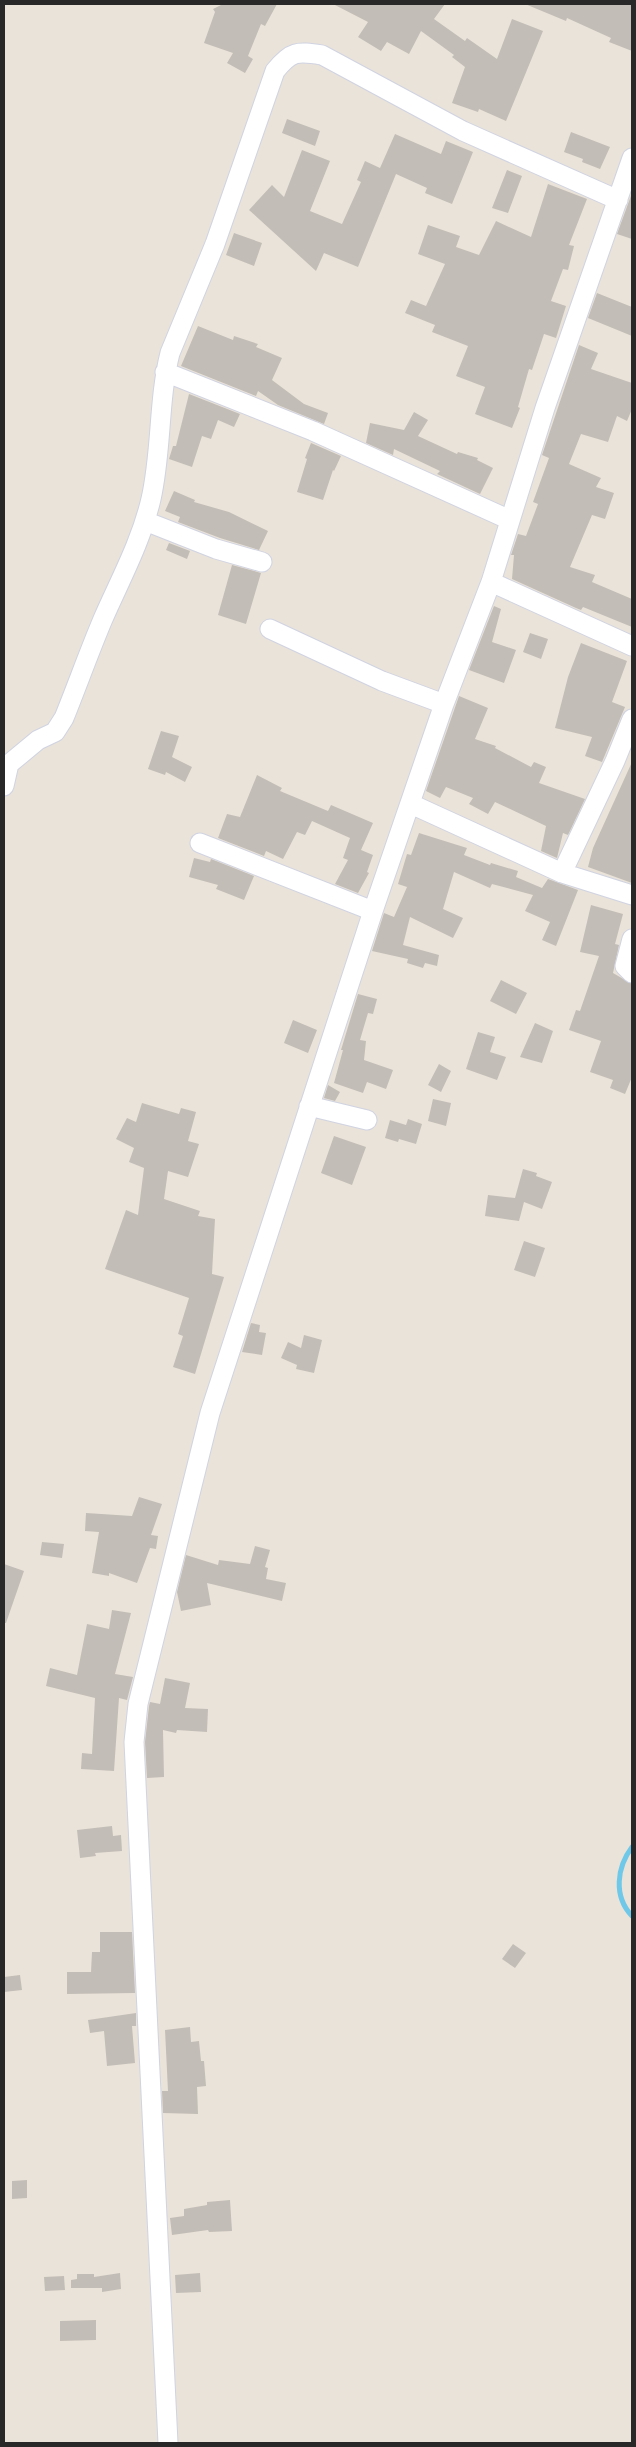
<svg xmlns="http://www.w3.org/2000/svg" width="636" height="2447" viewBox="0 0 636 2447" font-family="Manrope,sans-serif">
  <style>
    .lines { fill: none; stroke-linecap: round; stroke-linejoin: round }
    .stream { stroke: #70c8e9; stroke-width: 5 }
    .building { fill: #c2bdb6 }
    .minor-casing { stroke: #d0d3e1; stroke-width: 21 }
    .minor { stroke: #fff; stroke-width: 19 }
  </style>
  <rect width="100%" height="100%" fill="#eae3da"/>
  <g class="lines">
    <path class="stream" d="M 632,1847 C 617,1867 613,1896 632,1916"/>
  </g>
  <path class="building" d="M 223,4 L 277,4 L 265,26 L 261,24 L 248,56 L 253,59 L 245,73 L 227,63 L 233,53 L 204,43 L 215,12 L 213,9 Z
    M 333,4 L 445,4 L 434,19 L 465,41 L 467,38 L 497,59 L 512,19 L 543,31 L 506,121 L 479,109 L 478,112 L 452,103 L 465,67 L 452,57 L 454,55 L 421,31 L 409,54 L 387,42 L 381,51 L 358,37 L 368,22 Z
    M 525,4 L 632,4 L 632,51 L 609,42 L 611,38 L 567,18 L 566,21 Z
    M 287,119 L 320,131 L 315,146 L 282,133 Z
    M 571,132 L 610,147 L 600,169 L 582,162 L 583,159 L 564,152 Z
    M 395,134 L 441,154 L 446,141 L 473,152 L 452,204 L 425,193 L 427,188 L 396,174 L 358,267 L 324,253 L 316,271 L 249,210 L 272,185 L 284,197 L 302,150 L 330,161 L 310,211 L 342,224 L 361,182 L 357,180 L 365,161 L 380,168 Z
    M 507,170 L 522,176 L 508,213 L 492,208 Z
    M 548,184 L 587,199 L 569,245 L 574,246 L 568,270 L 563,269 L 551,301 L 566,306 L 556,338 L 544,334 L 532,370 L 529,369 L 518,407 L 520,408 L 512,428 L 475,414 L 485,387 L 456,376 L 468,346 L 432,332 L 435,325 L 405,313 L 411,300 L 426,306 L 445,264 L 418,254 L 428,225 L 460,236 L 456,247 L 479,255 L 496,221 L 531,237 Z
    M 632,193 L 632,239 L 617,234 Z
    M 234,233 L 262,243 L 254,266 L 226,255 Z
    M 597,293 L 632,307 L 632,336 L 588,318 Z
    M 198,326 L 233,340 L 234,336 L 258,344 L 256,347 L 282,358 L 272,380 L 304,404 L 328,413 L 324,424 L 278,405 L 258,391 L 256,396 L 181,366 Z
    M 579,345 L 598,353 L 591,369 L 632,383 L 632,409 L 627,421 L 617,416 L 608,442 L 581,434 L 569,464 L 601,478 L 596,487 L 614,493 L 605,519 L 592,515 L 570,567 L 595,575 L 592,582 L 632,599 L 632,627 L 583,607 L 581,610 L 576,608 L 512,579 L 514,555 L 511,555 L 518,534 L 526,536 L 538,504 L 533,502 L 549,458 L 542,455 Z
    M 189,394 L 240,414 L 234,427 L 218,420 L 211,439 L 202,436 L 192,467 L 169,459 L 173,446 L 176,446 Z
    M 414,412 L 428,420 L 418,436 L 457,454 L 458,452 L 478,458 L 477,460 L 493,468 L 480,494 L 437,474 L 440,471 L 394,449 L 393,455 L 366,443 L 370,423 L 404,430 Z
    M 311,443 L 341,456 L 334,471 L 333,470 L 323,500 L 297,492 L 307,459 L 305,458 Z
    M 174,491 L 195,500 L 194,502 L 229,512 L 268,531 L 259,550 L 220,538 L 178,522 L 180,517 L 165,511 Z
    M 169,543 L 190,551 L 187,559 L 166,550 Z
    M 232,565 L 261,573 L 246,624 L 218,615 Z
    M 494,606 L 501,609 L 492,642 L 516,650 L 504,683 L 469,670 Z
    M 530,633 L 548,639 L 541,659 L 523,652 Z
    M 581,643 L 627,661 L 612,702 L 625,707 L 602,762 L 585,756 L 592,737 L 555,728 L 568,677 Z
    M 459,696 L 488,708 L 475,739 L 496,746 L 495,748 L 531,767 L 534,762 L 546,767 L 539,783 L 585,799 L 568,835 L 563,833 L 557,858 L 541,851 L 546,826 L 495,802 L 488,814 L 469,804 L 473,798 L 446,787 L 440,798 L 426,791 Z
    M 161,731 L 179,736 L 172,757 L 192,767 L 185,782 L 166,772 L 165,775 L 148,769 Z
    M 632,762 L 632,883 L 588,867 L 593,848 Z
    M 257,775 L 282,788 L 280,791 L 328,811 L 331,805 L 373,823 L 361,850 L 373,855 L 367,872 L 369,873 L 358,893 L 335,884 L 348,860 L 343,858 L 350,838 L 312,821 L 305,835 L 297,832 L 283,859 L 266,851 L 264,856 L 218,838 L 227,814 L 240,817 Z
    M 419,833 L 467,848 L 464,855 L 490,865 L 491,863 L 518,871 L 516,877 L 542,888 L 548,879 L 578,890 L 556,946 L 542,940 L 550,922 L 525,911 L 533,895 L 492,884 L 490,888 L 454,872 L 443,909 L 463,918 L 453,938 L 410,917 L 403,945 L 439,955 L 437,966 L 425,963 L 423,968 L 407,963 L 408,959 L 372,951 L 384,913 L 394,917 L 407,887 L 398,884 L 407,854 L 411,855 Z
    M 194,858 L 210,862 L 211,859 L 254,876 L 244,900 L 216,889 L 218,885 L 189,877 Z
    M 591,905 L 623,914 L 615,944 L 619,945 L 613,973 L 632,984 L 632,1077 L 625,1094 L 610,1088 L 613,1080 L 590,1072 L 601,1041 L 569,1030 L 576,1010 L 580,1011 L 599,956 L 580,952 Z
    M 501,980 L 527,993 L 516,1014 L 490,1001 Z
    M 358,994 L 377,999 L 373,1014 L 368,1013 L 360,1040 L 366,1041 L 364,1060 L 393,1070 L 386,1089 L 367,1082 L 363,1093 L 334,1083 L 343,1050 L 341,1050 Z
    M 293,1020 L 317,1030 L 308,1053 L 284,1043 Z
    M 535,1023 L 553,1031 L 542,1063 L 520,1057 Z
    M 478,1032 L 495,1037 L 490,1052 L 506,1057 L 497,1080 L 466,1069 Z
    M 439,1064 L 451,1071 L 441,1092 L 428,1085 Z
    M 328,1085 L 340,1092 L 335,1101 L 324,1098 Z
    M 433,1099 L 451,1103 L 446,1126 L 428,1121 Z
    M 142,1103 L 179,1114 L 181,1108 L 196,1112 L 188,1141 L 199,1144 L 188,1177 L 168,1171 L 164,1199 L 200,1211 L 198,1216 L 215,1219 L 212,1274 L 224,1277 L 195,1374 L 173,1367 L 183,1336 L 178,1334 L 189,1298 L 105,1269 L 126,1210 L 138,1215 L 144,1168 L 129,1162 L 134,1148 L 116,1139 L 127,1118 L 136,1122 Z
    M 408,1119 L 422,1124 L 416,1144 L 399,1139 L 398,1142 L 385,1138 L 390,1120 L 406,1125 Z
    M 334,1136 L 366,1147 L 352,1185 L 321,1173 Z
    M 523,1169 L 537,1173 L 536,1176 L 552,1182 L 542,1209 L 524,1202 L 519,1221 L 485,1216 L 488,1195 L 515,1198 Z
    M 524,1241 L 545,1248 L 535,1277 L 514,1270 Z
    M 251,1323 L 260,1325 L 259,1332 L 266,1333 L 262,1355 L 242,1352 Z
    M 304,1335 L 322,1340 L 314,1373 L 296,1369 L 297,1365 L 281,1358 L 288,1342 L 301,1348 Z
    M 139,1497 L 162,1504 L 151,1535 L 158,1536 L 156,1549 L 150,1548 L 137,1583 L 109,1573 L 109,1576 L 92,1573 L 99,1532 L 85,1531 L 86,1513 L 132,1516 Z
    M 42,1542 L 64,1544 L 62,1558 L 40,1555 Z
    M 255,1546 L 270,1550 L 265,1567 L 268,1568 L 266,1579 L 286,1583 L 282,1601 L 207,1583 L 211,1605 L 181,1611 L 177,1592 L 186,1555 L 218,1565 L 219,1560 L 250,1564 Z
    M 4,1564 L 24,1571 L 6,1623 L 4,1623 Z
    M 112,1610 L 131,1613 L 115,1674 L 133,1677 L 127,1700 L 119,1698 L 114,1771 L 81,1769 L 82,1753 L 92,1754 L 95,1698 L 46,1686 L 50,1668 L 77,1675 L 87,1624 L 109,1629 Z
    M 165,1678 L 190,1683 L 185,1708 L 208,1709 L 207,1732 L 177,1730 L 176,1733 L 163,1730 L 164,1777 L 147,1778 L 145,1742 L 149,1706 L 150,1702 L 160,1704 Z
    M 112,1826 L 113,1836 L 121,1835 L 122,1851 L 95,1853 L 96,1856 L 80,1858 L 77,1830 Z
    M 100,1932 L 132,1932 L 135,1993 L 67,1994 L 67,1972 L 91,1972 L 92,1952 L 100,1952 Z
    M 513,1944 L 526,1953 L 515,1968 L 502,1959 Z
    M 20,1975 L 22,1990 L 4,1992 L 4,1977 Z
    M 136,2013 L 136,2026 L 132,2026 L 135,2063 L 107,2066 L 104,2031 L 90,2033 L 88,2020 Z
    M 190,2027 L 191,2042 L 199,2041 L 201,2061 L 204,2061 L 206,2086 L 197,2087 L 198,2114 L 163,2113 L 162,2091 L 168,2091 L 165,2030 Z
    M 27,2180 L 27,2198 L 12,2199 L 12,2181 Z
    M 230,2200 L 232,2231 L 209,2232 L 208,2230 L 172,2235 L 170,2218 L 184,2216 L 184,2209 L 207,2205 L 207,2202 Z
    M 120,2273 L 121,2289 L 102,2292 L 102,2288 L 71,2288 L 71,2280 L 77,2279 L 77,2274 L 94,2274 L 94,2277 Z
    M 200,2273 L 201,2292 L 176,2293 L 175,2275 Z
    M 64,2276 L 65,2290 L 45,2291 L 44,2277 Z
    M 96,2320 L 96,2340 L 60,2341 L 60,2321 Z"/>
  <g class="lines">
    <defs>
      <path id="minor" d="M 165,372 L 313,431 L 510,520
        M 145,521 L 216,549 L 262,562
        M 491,582 L 632,646
        M 270,629 L 382,681 L 444,704
        M 4,786 L 9,764 L 38,740 L 55,732 L 64,718 C 77,686 89,652 103,619 C 120,580 141,542 151,499 C 162,451 158,401 170,353 L 215,244 L 275,71 C 291,51 297,51 322,55 L 463,131 L 618,200
        M 411,804 L 562,873 L 632,895
        M 200,843 L 373,911
        M 562,873 L 615,761 L 632,719
        M 632,939 L 625,966 L 632,973
        M 309,1106 L 367,1120
        M 168,2443 L 134,1742 L 138,1704 L 210,1413 L 373,911 L 444,704 L 491,582 L 545,408 L 632,158"/>
    </defs>
    <use href="#minor" class="minor-casing"/>
    <use href="#minor" class="minor"/>
  </g>
  <rect width="636" height="2447" fill="none" stroke="#282828" stroke-width="10"/>
</svg>
